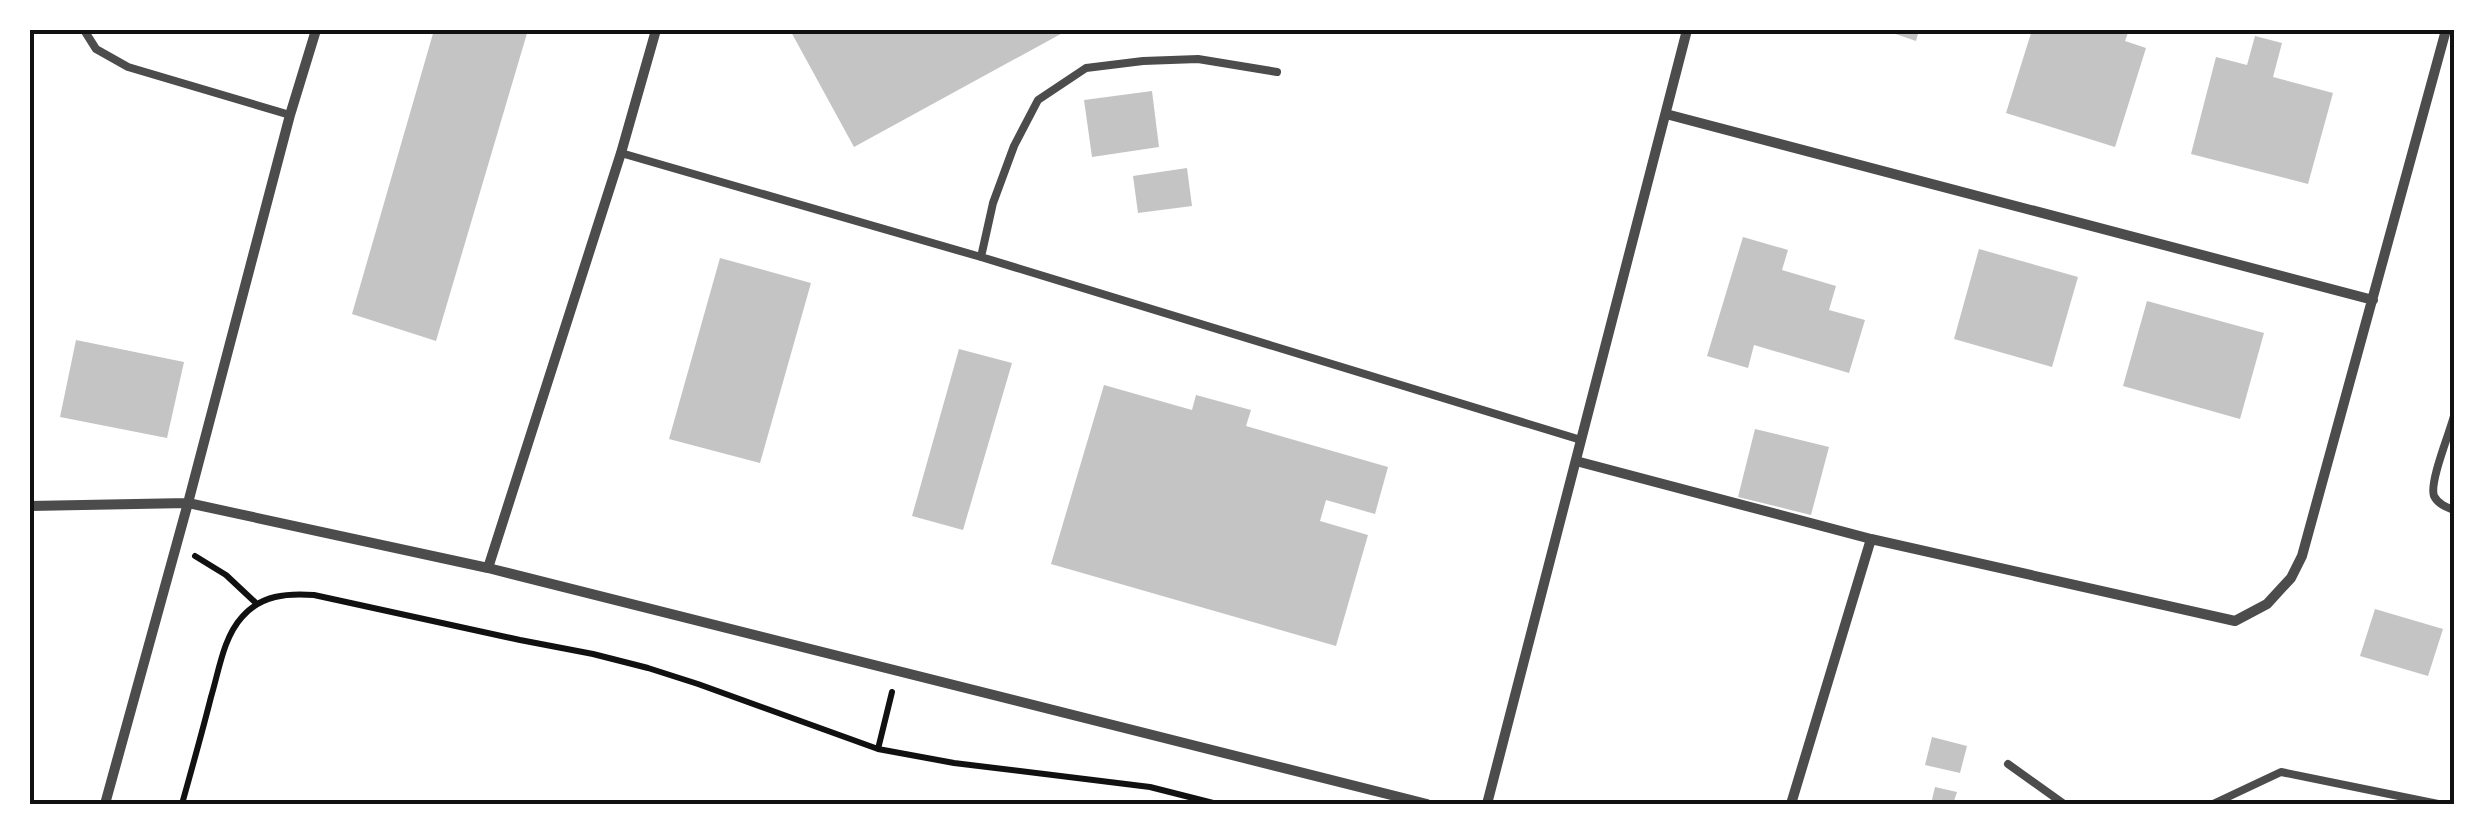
<svg xmlns="http://www.w3.org/2000/svg" width="2484" height="834" viewBox="0 0 2484 834" font-family="'DM Sans',sans-serif">
  <style>
    .building { fill: #c4c4c4 }
    .lines { fill: none; stroke-linecap: round; stroke-linejoin: round }
    .path { stroke: #111; stroke-width: 6 }
    .service { stroke: #4c4c4c; stroke-width: 8 }
    .minor { stroke: #4c4c4c; stroke-width: 10 }
    .neatline { fill: none; stroke: #111; stroke-width: 4 }
  </style>
  <rect width="100%" height="100%" fill="#fff"/>
  <path class="building" d="M 434,30 L 528,30 L 436,341 L 352,314 Z
    M 790,30 L 1068,30 L 854,147 Z
    M 1884,30 L 1919,30 L 1916,41 Z
    M 2032,30 L 2129,30 L 2125,41 L 2146,48 L 2115,147 L 2006,113 Z
    M 2255,36 L 2282,43 L 2273,77 L 2333,93 L 2308,184 L 2191,154 L 2216,57 L 2247,65 Z
    M 1152,91 L 1159,147 L 1092,157 L 1084,100 Z
    M 1187,168 L 1192,206 L 1138,213 L 1133,176 Z
    M 1743,237 L 1788,250 L 1782,270 L 1836,286 L 1829,310 L 1865,320 L 1849,373 L 1754,345 L 1748,368 L 1707,356 Z
    M 1979,249 L 2078,277 L 2052,367 L 1954,339 Z
    M 720,258 L 811,283 L 760,463 L 669,439 Z
    M 2147,301 L 2264,333 L 2240,419 L 2123,386 Z
    M 76,340 L 184,362 L 167,438 L 60,417 Z
    M 959,349 L 1012,363 L 963,530 L 912,516 Z
    M 1104,385 L 1192,410 L 1196,395 L 1251,410 L 1246,426 L 1388,467 L 1375,514 L 1326,500 L 1320,521 L 1368,535 L 1336,646 L 1051,564 Z
    M 1755,429 L 1829,447 L 1811,515 L 1738,497 Z
    M 2375,609 L 2443,629 L 2428,676 L 2360,656 Z
    M 1932,737 L 1967,746 L 1960,773 L 1925,765 Z
    M 1935,787 L 1957,792 L 1953,804 L 1931,804 Z"/>
  <g class="lines">
    <path class="path" d="M 195,556 L 226,575 L 257,604
      M 878,749 L 892,692
      M 182,804 C 192,768 202,733 211,697 C 219,671 223,638 242,617 C 261,595 287,593 314,595 L 520,640 L 593,654 L 648,668 L 698,684 L 878,749 L 954,763 L 1150,787 L 1217,804"/>
    <path class="service" d="M 84,30 L 96,49 L 128,67 L 290,115
      M 621,153 L 981,257 L 1581,440
      M 981,257 L 993,203 L 1014,146 L 1038,100 L 1086,68 L 1143,61 L 1198,59 L 1277,72
      M 2454,416 C 2450,432 2429,482 2434,496 C 2438,504 2446,507 2454,510
      M 2008,764 L 2064,804
      M 2213,804 L 2281,772 L 2438,804"/>
    <path class="minor" d="M 1666,114 L 2373,300
      M 1576,461 L 1871,539 L 2235,621 L 2267,604 L 2291,578 L 2302,556 L 2446,30
      M 30,506 L 188,503 L 488,568 L 1427,804
      M 488,568 L 621,153 L 656,30
      M 105,804 L 188,503 L 290,115 L 316,30
      M 1487,804 L 1687,30
      M 1791,804 L 1871,539"/>
  </g>
  <rect width="2484" height="834" fill="none" stroke="#ffffff" stroke-width="65"/>
  <rect x="32" y="32" width="2420" height="770" class="neatline"/>
</svg>
